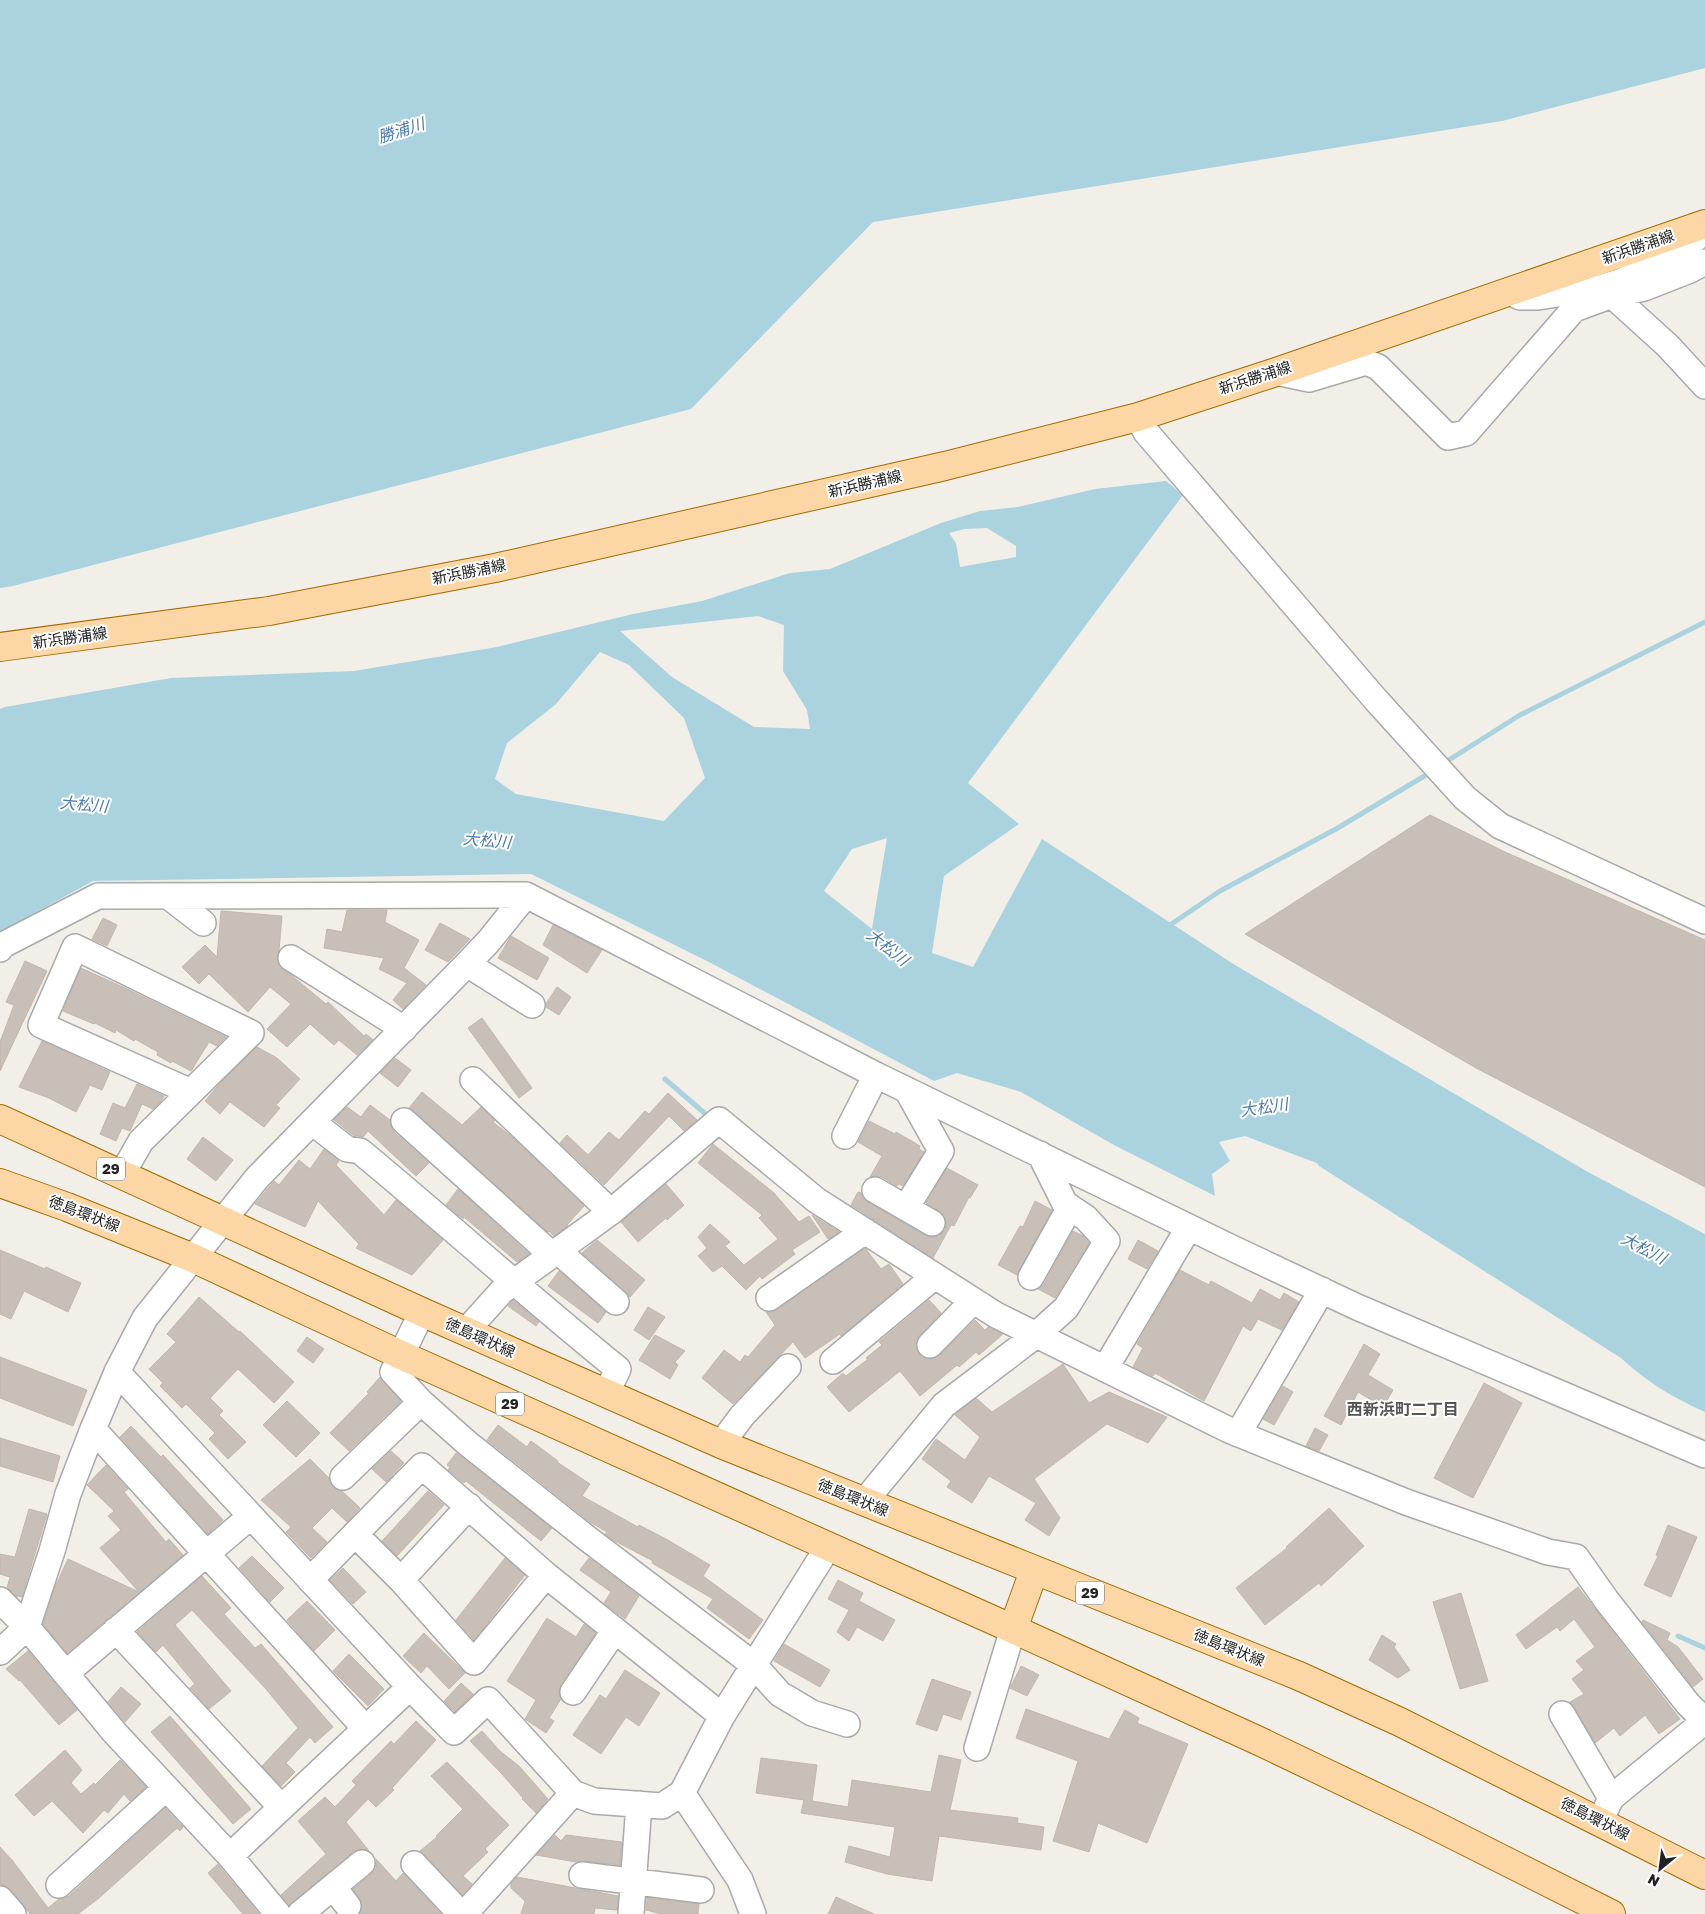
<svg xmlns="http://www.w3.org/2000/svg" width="1705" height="1914" viewBox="0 0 1705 1914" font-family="'Golos Text','Noto Sans JP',sans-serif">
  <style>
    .water { fill: #aad3df; fill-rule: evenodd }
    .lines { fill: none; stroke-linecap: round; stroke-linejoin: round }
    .stream { stroke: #aad3df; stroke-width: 5 }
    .building { fill: #c7bfb8; stroke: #c4b6ab }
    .minor-casing { stroke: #a9a9a9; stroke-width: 28 }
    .major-casing { stroke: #a06b00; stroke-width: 30 }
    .minor { stroke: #fff; stroke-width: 25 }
    .major { stroke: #fcd6a4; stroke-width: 28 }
    .labels { text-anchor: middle; stroke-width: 4; stroke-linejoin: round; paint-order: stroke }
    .shield { fill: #fff; stroke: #646464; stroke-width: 1 }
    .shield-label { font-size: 14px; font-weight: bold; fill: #222 }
    .street-label { font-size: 15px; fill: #222; stroke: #fff }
    .water-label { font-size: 16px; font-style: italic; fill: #4a7aab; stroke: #fff }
    .neighbourhood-label { font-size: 16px; font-weight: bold; fill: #555; stroke: #fff }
  </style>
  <rect width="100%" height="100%" fill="#f2efe9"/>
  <path class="water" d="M 0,0 L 1705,0 L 1705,68 L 1502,121 L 873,222 L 691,409 L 13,586 L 0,588 Z
    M 1166,481 L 1183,495 L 968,783 L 1019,824 L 944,876 L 932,953 L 973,967 L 1042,839 L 1235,965 L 1588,1172 L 1705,1234 L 1705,1412 C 1670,1396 1650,1384 1621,1358 L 1319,1166 L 1317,1163 L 1245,1136 L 1219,1142 L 1230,1161 L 1212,1174 L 1215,1196 L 1114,1145 L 1021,1092 L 957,1073 L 934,1081 L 707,961 L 531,874 L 93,881 L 0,932 L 0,709 L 5,707 L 171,678 L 354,671 L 497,647 L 633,614 L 702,601 L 790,573 L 830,569 L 941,523 L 980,511 L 1018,507 L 1095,489 ZM 987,528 L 1016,546 L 1016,557 L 960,567 L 956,543 L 949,533 L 964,529 ZM 758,616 L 784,625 L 783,671 L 807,710 L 810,729 L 754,727 L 672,677 L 620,631 ZM 600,652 L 629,665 L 684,718 L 705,778 L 664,821 L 516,794 L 495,779 L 507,743 L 556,704 ZM 887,838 L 872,929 L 824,891 L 852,849 Z"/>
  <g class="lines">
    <path class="stream" d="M 1444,763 L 1520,715 L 1705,622
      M 1167,927 L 1220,891 L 1336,829 L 1431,772
      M 665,1079 L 709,1117
      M 1678,1636 L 1705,1648"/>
  </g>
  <path class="building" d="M 1430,815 L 1505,852 L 1705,940 L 1705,1187 L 1476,1068 L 1245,934 Z
    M 347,910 L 387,910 L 385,922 L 419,940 L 404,968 L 426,985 L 403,1009 L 393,1000 L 407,983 L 379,969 L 384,958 L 324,948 L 327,929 L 342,932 Z
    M 221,911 L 282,916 L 279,950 L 277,957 L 279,965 L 326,1004 L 328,1002 L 364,1036 L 366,1034 L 373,1040 L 357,1055 L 339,1040 L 334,1045 L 310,1024 L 287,1047 L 267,1029 L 291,1004 L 270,987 L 248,1012 L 209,974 L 199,984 L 182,967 L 205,945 L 217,957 Z
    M 103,918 L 117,925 L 107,946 L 92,939 Z
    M 440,923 L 470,939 L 448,962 L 425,950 Z
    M 553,925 L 602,950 L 587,973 L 543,945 Z
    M 511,936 L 549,958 L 537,980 L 498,958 Z
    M 25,961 L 47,971 L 0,1071 L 0,1042 L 14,1005 L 6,1002 Z
    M 81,968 L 127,989 L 226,1037 L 217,1046 L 209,1042 L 191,1071 L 172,1061 L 171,1063 L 157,1055 L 158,1052 L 135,1039 L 134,1041 L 116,1030 L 115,1033 L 95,1023 L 94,1024 L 63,1011 Z
    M 557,987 L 571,997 L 559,1015 L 546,1007 L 546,1004 Z
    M 482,1018 L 532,1088 L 519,1098 L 468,1028 Z
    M 42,1041 L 110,1072 L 102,1090 L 90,1085 L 76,1112 L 49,1098 L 19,1087 Z
    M 257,1047 L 277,1058 L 300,1079 L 276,1105 L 280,1108 L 264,1127 L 230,1102 L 220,1114 L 205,1101 L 223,1080 Z
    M 395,1058 L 411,1070 L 398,1087 L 380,1073 Z
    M 137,1084 L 164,1096 L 161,1101 L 153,1109 L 142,1104 L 130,1131 L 122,1128 L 116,1141 L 100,1134 L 113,1103 L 125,1108 Z
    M 422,1092 L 462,1125 L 481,1107 L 495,1120 L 493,1122 L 512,1137 L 584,1206 L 567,1225 L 568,1226 L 554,1236 L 549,1231 L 548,1232 L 409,1108 Z
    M 668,1093 L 697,1120 L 684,1131 L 669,1116 L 604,1185 L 560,1143 L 567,1135 L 588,1155 L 609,1132 L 619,1140 L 645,1111 L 649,1114 Z
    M 370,1105 L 390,1120 L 391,1126 L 394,1132 L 429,1163 L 416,1176 L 368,1131 L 363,1137 L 353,1135 L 334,1120 L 347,1107 L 361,1117 Z
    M 869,1121 L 895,1134 L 896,1132 L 920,1146 L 919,1149 L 924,1152 L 903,1186 L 899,1184 L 897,1186 L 882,1177 L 876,1176 L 870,1177 L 882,1156 L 858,1142 Z
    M 203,1137 L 233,1160 L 216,1181 L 187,1159 Z
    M 713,1144 L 774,1193 L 799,1222 L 809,1216 L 820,1232 L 792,1250 L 795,1254 L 762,1279 L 760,1276 L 746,1290 L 722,1266 L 713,1272 L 698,1256 L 707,1248 L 698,1237 L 710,1224 L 730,1242 L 725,1246 L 744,1265 L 778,1239 L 759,1218 L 762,1215 L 698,1163 Z
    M 324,1149 L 339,1161 L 336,1165 L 384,1215 L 396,1200 L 443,1240 L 412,1275 L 356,1248 L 359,1244 L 318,1201 L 305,1227 L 255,1204 L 274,1181 L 279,1185 L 299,1160 L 310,1169 Z
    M 947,1168 L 978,1185 L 970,1198 L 969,1197 L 954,1226 L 951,1225 L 933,1258 L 851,1205 L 858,1192 L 861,1193 L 863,1198 L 868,1202 L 925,1235 L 932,1237 L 939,1236 L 945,1230 L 946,1224 L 945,1216 L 939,1211 L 926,1203 Z
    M 666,1184 L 684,1205 L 667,1220 L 666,1218 L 638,1242 L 621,1222 Z
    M 458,1189 L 529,1254 L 517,1262 L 464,1217 L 463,1219 L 446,1205 Z
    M 1035,1201 L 1052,1210 L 1017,1275 L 998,1265 L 1020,1226 L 1023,1227 Z
    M 812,1215 L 839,1232 L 828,1239 Z
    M 1073,1231 L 1083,1236 L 1089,1243 L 1055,1298 L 1038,1289 L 1044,1284 Z
    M 597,1240 L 645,1280 L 630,1297 L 625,1291 L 582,1253 Z
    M 1138,1240 L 1158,1251 L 1147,1269 L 1128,1259 Z
    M 865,1248 L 881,1269 L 889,1264 L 903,1284 L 841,1336 L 840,1334 L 805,1358 L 793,1342 L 733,1404 L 702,1378 L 724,1350 L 740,1362 L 745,1355 L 748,1357 L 775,1325 L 766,1312 L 771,1312 L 777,1310 Z
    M 0,1250 L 45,1269 L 46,1267 L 81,1283 L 68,1312 L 24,1291 L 11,1319 L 0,1314 Z
    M 1180,1270 L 1209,1285 L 1211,1281 L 1252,1303 L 1260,1289 L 1280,1300 L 1284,1293 L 1299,1302 L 1282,1330 L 1258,1319 L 1251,1331 L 1243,1326 L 1204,1401 L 1155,1373 L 1153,1376 L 1133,1367 L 1143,1348 L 1137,1344 Z
    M 559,1271 L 606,1312 L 598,1323 L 548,1286 Z
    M 199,1297 L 239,1332 L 240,1331 L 294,1382 L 274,1403 L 238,1369 L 210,1398 L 223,1411 L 219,1415 L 246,1442 L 228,1459 L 209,1439 L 215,1433 L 186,1404 L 182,1408 L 160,1386 L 163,1383 L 149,1369 L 176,1342 L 167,1334 Z
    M 513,1300 L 539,1322 L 536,1326 L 508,1306 Z
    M 929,1300 L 941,1313 L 920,1335 L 916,1341 L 916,1349 L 920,1355 L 926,1359 L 933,1359 L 940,1355 L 975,1320 L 985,1330 L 988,1327 L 1003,1334 L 979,1355 L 976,1352 L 959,1367 L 957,1365 L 920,1396 L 900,1371 L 849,1412 L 827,1387 L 843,1373 L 846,1376 L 868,1359 L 866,1358 L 882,1345 L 879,1342 Z
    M 648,1307 L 665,1317 L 649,1340 L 634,1330 Z
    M 655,1335 L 685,1351 L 675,1362 L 678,1365 L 670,1379 L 639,1360 Z
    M 307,1337 L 324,1349 L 313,1363 L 297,1351 Z
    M 1364,1344 L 1380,1354 L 1368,1375 L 1393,1390 L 1383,1407 L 1358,1392 L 1341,1425 L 1324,1416 Z
    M 0,1357 L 87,1390 L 73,1426 L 0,1398 Z
    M 1063,1364 L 1089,1403 L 1109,1392 L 1167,1417 L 1148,1443 L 1107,1424 L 1034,1479 L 1060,1518 L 1049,1536 L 1025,1520 L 1036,1503 L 989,1476 L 972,1503 L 947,1487 L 951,1481 L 922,1459 L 936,1439 L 965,1460 L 980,1437 L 955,1415 L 976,1398 L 992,1412 Z
    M 380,1377 L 401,1401 L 349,1451 L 330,1433 L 369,1393 L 367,1392 Z
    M 1484,1383 L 1522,1403 L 1473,1498 L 1434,1478 Z
    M 1283,1386 L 1293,1392 L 1274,1425 L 1263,1419 Z
    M 287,1401 L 320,1433 L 296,1457 L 263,1425 Z
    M 498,1425 L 527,1447 L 531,1441 L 558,1461 L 557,1462 L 590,1484 L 582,1496 L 638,1527 L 639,1525 L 666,1539 L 710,1565 L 703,1576 L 763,1620 L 749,1639 L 707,1608 L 713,1599 L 652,1563 L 653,1561 L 613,1540 L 605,1534 L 607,1532 L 590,1522 L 487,1440 Z
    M 131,1426 L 161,1457 L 163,1455 L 223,1520 L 208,1534 L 120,1437 Z
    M 1315,1428 L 1328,1435 L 1319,1451 L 1306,1446 Z
    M 0,1438 L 60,1456 L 53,1482 L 0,1466 Z
    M 391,1451 L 404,1463 L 386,1482 L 372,1469 Z
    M 456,1453 L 552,1528 L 541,1541 L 466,1481 L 464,1483 L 448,1470 L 450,1467 L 447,1465 Z
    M 310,1459 L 329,1478 L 333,1487 L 342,1491 L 360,1508 L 347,1522 L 332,1508 L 312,1528 L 327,1542 L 311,1558 L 286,1532 L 291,1527 L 261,1500 Z
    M 106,1465 L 128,1489 L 124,1492 L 139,1510 L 166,1542 L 169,1539 L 183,1555 L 67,1653 L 43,1624 L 55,1587 L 68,1559 L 139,1592 L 100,1548 L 121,1530 L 108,1516 L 114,1511 L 87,1485 Z
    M 428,1491 L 444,1505 L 397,1556 L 382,1541 Z
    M 1329,1508 L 1364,1546 L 1321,1586 L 1319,1583 L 1265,1625 L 1236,1588 L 1287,1548 L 1286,1547 Z
    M 29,1509 L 47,1514 L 22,1597 L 16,1596 L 7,1588 L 10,1577 L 0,1574 L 0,1554 L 15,1557 Z
    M 1668,1525 L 1697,1537 L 1671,1597 L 1644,1585 L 1658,1556 L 1656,1555 Z
    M 252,1556 L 284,1588 L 270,1602 L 239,1568 Z
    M 505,1558 L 525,1575 L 474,1640 L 456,1620 Z
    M 589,1558 L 639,1596 L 625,1619 L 604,1603 L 611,1592 L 580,1570 Z
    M 343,1568 L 366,1592 L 353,1604 L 330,1580 Z
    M 202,1576 L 231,1608 L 224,1614 L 255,1648 L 261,1644 L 333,1727 L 315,1743 L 310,1737 L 286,1763 L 295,1772 L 281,1786 L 262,1766 L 298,1728 L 266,1689 L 192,1610 L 175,1625 L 231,1691 L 209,1709 L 190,1688 L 195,1684 L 163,1645 L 156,1652 L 137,1632 Z
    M 838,1580 L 863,1593 L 859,1601 L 895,1620 L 883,1641 L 857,1627 L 849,1641 L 837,1632 L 849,1610 L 828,1599 Z
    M 1578,1587 L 1680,1719 L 1659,1734 L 1645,1715 L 1620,1736 L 1614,1728 L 1595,1743 L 1570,1702 L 1584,1694 L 1572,1679 L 1584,1670 L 1576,1661 L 1595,1647 L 1574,1619 L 1560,1631 L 1557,1627 L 1526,1649 L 1516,1635 Z
    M 1461,1593 L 1488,1681 L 1460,1689 L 1433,1602 Z
    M 307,1601 L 335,1630 L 314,1651 L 287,1620 Z
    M 547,1618 L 576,1637 L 584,1624 L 596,1633 L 561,1684 L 559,1691 L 561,1699 L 549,1718 L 554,1721 L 546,1733 L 525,1719 L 536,1700 L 507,1681 Z
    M 1643,1620 L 1670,1633 L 1667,1640 L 1678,1647 L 1703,1679 L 1693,1687 L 1642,1622 Z
    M 424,1633 L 465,1673 L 449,1689 L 427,1666 L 421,1673 L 403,1656 Z
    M 1382,1635 L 1396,1644 L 1394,1647 L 1410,1670 L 1398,1678 L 1369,1660 Z
    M 784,1644 L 830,1670 L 820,1687 L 774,1661 Z
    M 28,1651 L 77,1710 L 59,1725 L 20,1680 L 19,1681 L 6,1669 Z
    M 349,1654 L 384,1689 L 368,1706 L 333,1671 Z
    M 1021,1666 L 1039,1675 L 1027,1696 L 1010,1688 Z
    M 625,1670 L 660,1693 L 639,1726 L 626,1717 L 601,1754 L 573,1735 L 600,1695 L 606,1699 Z
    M 932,1679 L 971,1692 L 961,1720 L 943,1714 L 937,1731 L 916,1724 Z
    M 461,1683 L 473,1694 L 455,1712 L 444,1701 Z
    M 121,1687 L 141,1704 L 125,1722 L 108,1702 Z
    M 1026,1709 L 1109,1739 L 1125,1710 L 1139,1718 L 1137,1723 L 1188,1744 L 1147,1843 L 1098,1823 L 1089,1852 L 1053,1841 L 1078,1761 L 1016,1738 Z
    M 170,1716 L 251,1809 L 233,1824 L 151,1732 Z
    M 416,1721 L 436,1740 L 392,1788 L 394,1790 L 376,1807 L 368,1799 L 346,1822 L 369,1851 L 360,1849 L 353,1852 L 289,1905 L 281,1895 L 326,1854 L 298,1821 L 325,1797 L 335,1807 L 356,1785 L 352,1781 L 391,1741 L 394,1744 Z
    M 482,1731 L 500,1751 L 519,1766 L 548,1799 L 536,1813 L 522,1799 L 523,1798 L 501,1773 L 470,1741 Z
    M 65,1750 L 82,1770 L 71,1783 L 81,1794 L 94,1783 L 95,1785 L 120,1760 L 146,1787 L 130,1801 L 124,1794 L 108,1813 L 104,1810 L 83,1833 L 52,1801 L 34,1816 L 15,1795 Z
    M 939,1755 L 961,1760 L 950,1810 L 1018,1818 L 1017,1823 L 1044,1827 L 1041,1850 L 939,1836 L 932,1881 L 887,1874 L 845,1862 L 849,1846 L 890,1857 L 895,1827 L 801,1813 L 804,1800 L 756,1793 L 761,1758 L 817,1765 L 812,1801 L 848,1807 L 852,1780 L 931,1792 Z
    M 447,1762 L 509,1825 L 485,1849 L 488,1852 L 463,1876 L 472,1884 L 462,1895 L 420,1851 L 437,1837 L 436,1836 L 463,1809 L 431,1776 Z
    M 165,1808 L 183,1827 L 180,1831 L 177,1828 L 99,1898 L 78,1914 L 30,1914 L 11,1890 L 5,1886 L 0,1885 L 0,1847 L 12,1860 L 48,1908 L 59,1899 L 69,1896 Z
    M 555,1835 L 561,1841 L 566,1835 L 622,1842 L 620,1865 L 584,1861 L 576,1862 L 536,1855 Z
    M 376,1859 L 396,1881 L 403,1873 L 441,1914 L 359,1914 L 362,1903 L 353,1889 L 371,1874 L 376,1868 Z
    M 218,1864 L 219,1866 L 259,1914 L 243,1914 L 208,1873 Z
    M 517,1877 L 618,1896 L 617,1910 L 595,1908 L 594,1914 L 521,1914 L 525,1901 L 511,1888 L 511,1884 Z
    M 836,1897 L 874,1914 L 828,1914 Z
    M 647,1898 L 699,1904 L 698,1914 L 661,1914 L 646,1910 Z"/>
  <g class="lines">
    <defs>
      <path id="minor" d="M 1603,287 L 1668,346 L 1705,386
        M 1510,292 L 1520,297 L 1538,297 L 1603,287 L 1622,281 L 1689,245 L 1702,232 L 1705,226
        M 1276,372 L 1309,379 L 1366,362 L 1378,367 L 1448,437 L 1466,433 L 1574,309 L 1612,295 L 1644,288 L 1690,270 L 1705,262
        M 1138,417 L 1146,432 L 1376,700 L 1465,798 L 1500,826 L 1705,921
        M 168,896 L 203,923
        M 0,949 L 1,946 L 98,896 L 526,895 L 876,1075 L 1234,1249 L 1357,1307 L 1705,1455
        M 291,958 L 404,1029
        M 467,964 L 532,1005
        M 473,1080 L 611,1212
        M 404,1121 L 552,1255
        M 312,1122 L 347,1149 L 360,1151 C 447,1223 530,1298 618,1369 L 606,1394
        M 845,1136 L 876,1075
        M 122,1174 L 141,1141 L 251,1033 L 75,947 L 41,1025 L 191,1092
        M 875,1190 L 932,1223
        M 906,1208 L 941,1151 L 907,1090
        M 558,1251 L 616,1302
        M 1031,1277 L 1070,1207
        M 769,1298 L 865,1231
        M 422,1312 L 393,1372 L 421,1402 L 467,1443 L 588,1539 L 754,1665 L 780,1694 L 812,1713 L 847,1724
        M 466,1331 L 502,1291 L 611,1212 L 719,1120 L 816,1200 L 996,1315 L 1229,1430 L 1406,1502 L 1548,1552 L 1576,1557 L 1607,1601 L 1688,1704 L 1705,1721
        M 930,1345 L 973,1301
        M 833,1361 L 935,1276
        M 1105,1369 L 1189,1227
        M 117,1372 L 410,1687 L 454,1732 L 488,1700 L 573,1793 L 594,1801 L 662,1806 L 682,1793 L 722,1716 L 828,1547
        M 93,1429 L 365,1728
        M 1238,1434 L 1322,1290
        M 721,1444 L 742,1416 L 788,1367
        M 343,1477 L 421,1402
        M 864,1502 L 944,1405 L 1036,1335 L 1066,1308 L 1107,1241 L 1086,1218 L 1065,1204 L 1040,1154
        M 469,1506 L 401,1580 L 474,1662 L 546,1575
        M 355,1534 L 401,1580
        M 310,1580 L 422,1466 L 546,1575 L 722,1716
        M 0,1600 L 27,1627 L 115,1733 L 230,1856 L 278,1914
        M 116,1630 L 281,1807
        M 0,1652 L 27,1627 L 52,1551 L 68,1494 L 93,1429 L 117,1372 L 145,1318 L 257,1178 L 467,964 L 488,942 L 526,895
        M 66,1673 L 251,1516
        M 573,1692 L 615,1630
        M 1562,1714 L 1611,1798
        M 977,1748 L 1013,1629
        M 682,1793 L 740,1880 L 753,1914
        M 1600,1822 L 1611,1798 L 1705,1721
        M 230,1856 L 410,1687
        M 414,1864 L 461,1914
        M 582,1875 L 701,1890
        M 59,1885 L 166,1788
        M 333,1887 L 348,1906
        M 0,1899 L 13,1914
        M 300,1914 L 362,1863
        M 466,1914 L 468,1910 L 573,1793
        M 631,1914 L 639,1804"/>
      <path id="major" d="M 0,647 L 269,611 L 495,568 L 945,466 L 1138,417 L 1276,372 L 1705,224
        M 0,1119 L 422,1312 L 721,1444 L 1299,1676 L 1400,1722 L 1705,1875
        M 0,1183 L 67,1207 L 193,1258 L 401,1355 L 1013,1629 L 1259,1741 L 1426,1821 L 1611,1914
        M 1013,1629 L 1034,1571"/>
    </defs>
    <use href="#minor" class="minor-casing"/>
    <use href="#major" class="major-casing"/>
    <use href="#minor" class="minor"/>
    <use href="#major" class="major"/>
  </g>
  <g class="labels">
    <g class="shield">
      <rect x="97" y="1157.5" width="28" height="23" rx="4"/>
      <rect x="496" y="1392.5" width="28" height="23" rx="4"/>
      <rect x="1076" y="1581.5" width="28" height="23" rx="4"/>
    </g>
    <g class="shield-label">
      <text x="111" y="1174">29</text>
      <text x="510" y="1409">29</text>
      <text x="1090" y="1598">29</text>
    </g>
    <g class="street-label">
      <text transform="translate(1638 247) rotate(-19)" y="5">新浜勝浦線</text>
      <text transform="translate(1255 378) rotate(-18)" y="5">新浜勝浦線</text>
      <text transform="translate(865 484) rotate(-13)" y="5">新浜勝浦線</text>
      <text transform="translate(469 572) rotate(-11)" y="5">新浜勝浦線</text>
      <text transform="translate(70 638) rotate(-8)" y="5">新浜勝浦線</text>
      <text transform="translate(84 1214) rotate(21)" y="5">徳島環状線</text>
      <text transform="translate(480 1338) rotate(24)" y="5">徳島環状線</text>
      <text transform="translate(853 1498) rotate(22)" y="5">徳島環状線</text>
      <text transform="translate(1229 1648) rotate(22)" y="5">徳島環状線</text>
      <text transform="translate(1595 1819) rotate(27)" y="5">徳島環状線</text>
    </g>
    <g class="water-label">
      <text transform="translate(401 130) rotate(-18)" y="6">勝浦川</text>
      <text transform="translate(84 804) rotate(5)" y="6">大松川</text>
      <text transform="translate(487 840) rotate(5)" y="6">大松川</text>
      <text transform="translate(888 947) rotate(38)" y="6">大松川</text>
      <text transform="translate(1264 1107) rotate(-8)" y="6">大松川</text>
      <text transform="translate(1644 1248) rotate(28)" y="6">大松川</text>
    </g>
    <g class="neighbourhood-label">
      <text x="1403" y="1415">西新浜町二丁目</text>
    </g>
  </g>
  <g transform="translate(1660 1869) rotate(209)" stroke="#ffffff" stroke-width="4" paint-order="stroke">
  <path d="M0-4L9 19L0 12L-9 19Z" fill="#222222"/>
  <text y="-8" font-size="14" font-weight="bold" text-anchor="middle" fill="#222222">N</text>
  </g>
</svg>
